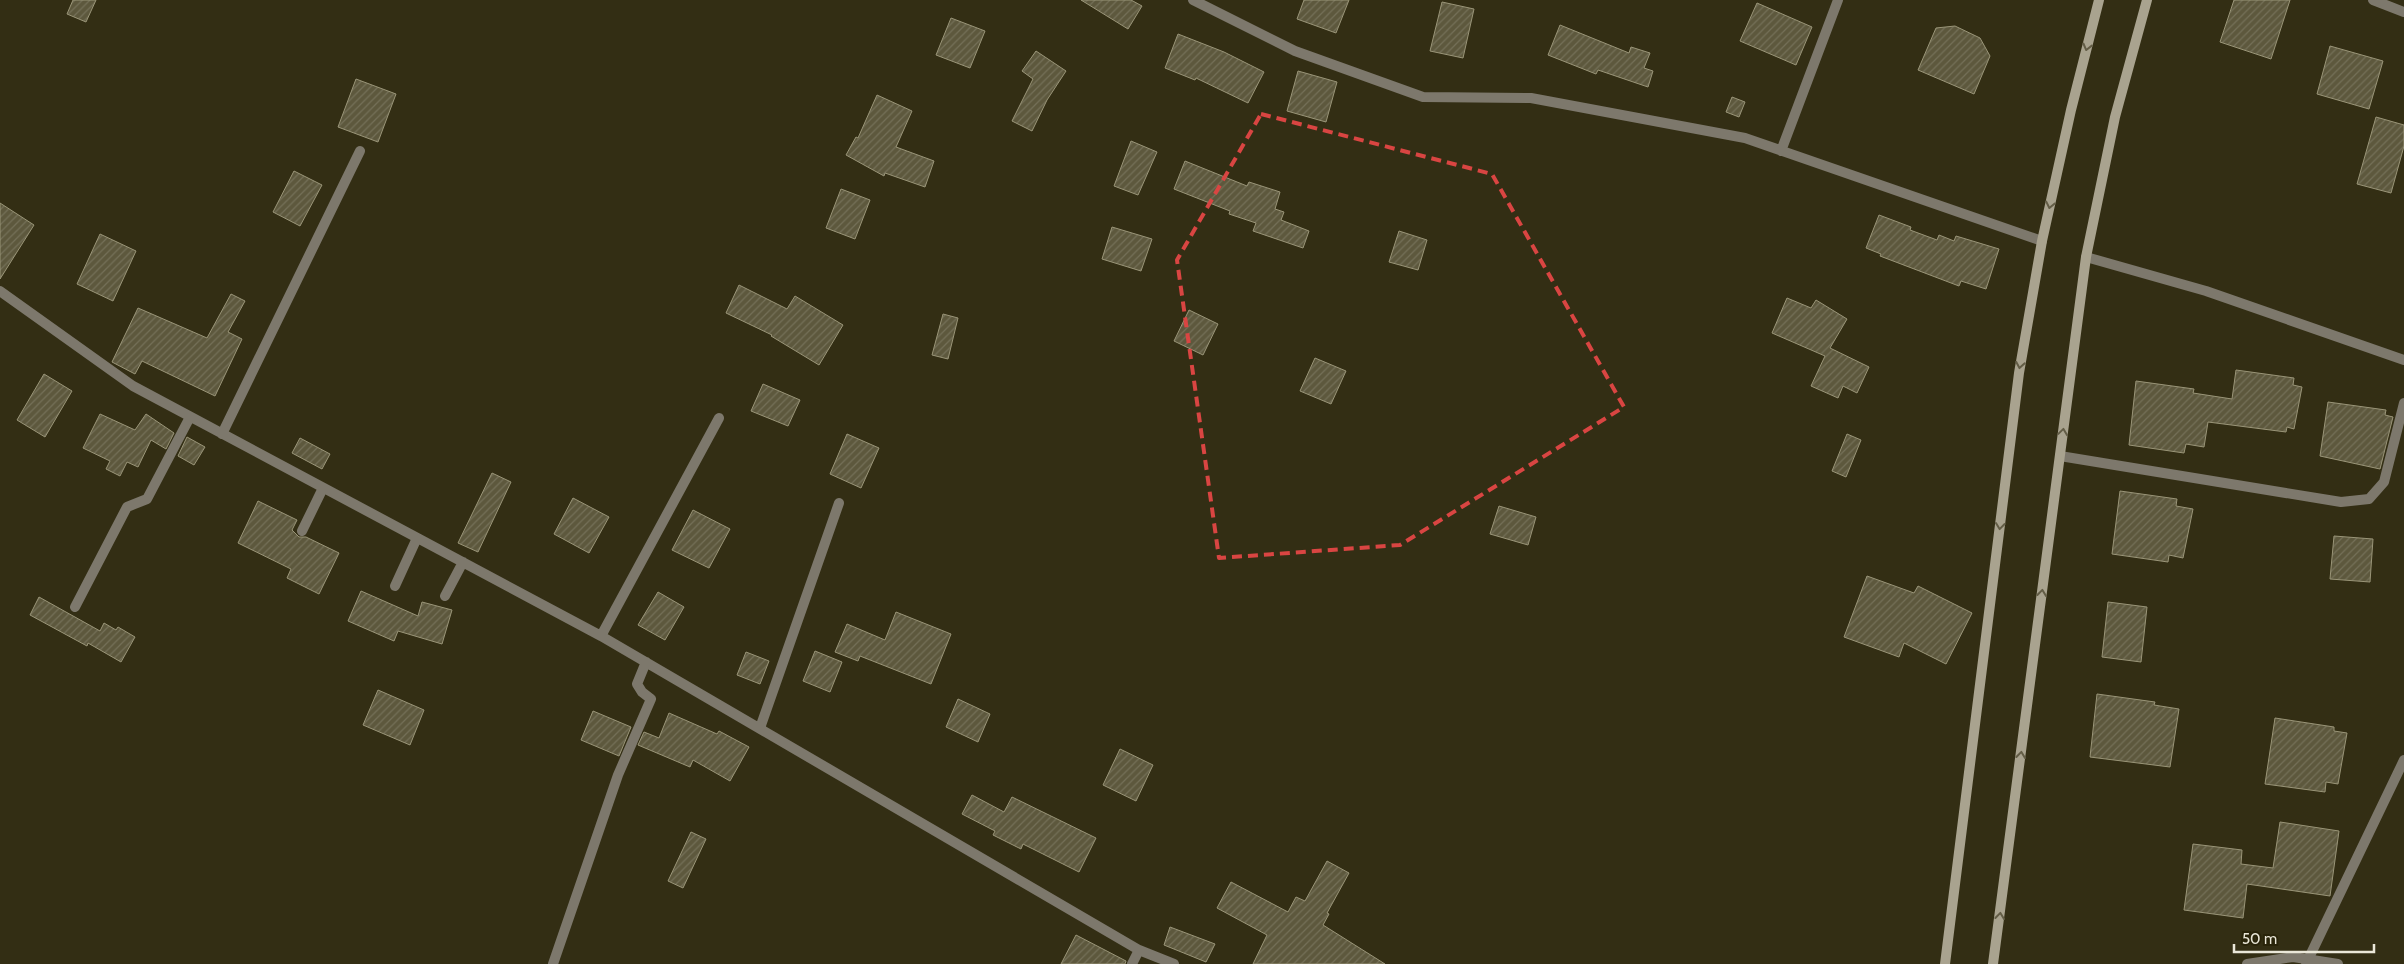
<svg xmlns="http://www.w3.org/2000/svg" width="2404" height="964" viewBox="0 0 2404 964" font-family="Cabin,sans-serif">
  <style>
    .building { fill: url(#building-hatch); stroke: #9a9578 }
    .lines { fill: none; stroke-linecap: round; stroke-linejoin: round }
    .minor { stroke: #7d786c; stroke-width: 10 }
    .secondary { stroke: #a9a38f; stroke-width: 10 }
    .oneway { stroke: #635d46 }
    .marked { fill: none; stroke: #d94542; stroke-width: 4; stroke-dasharray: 10 6; stroke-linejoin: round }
  </style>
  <defs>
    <pattern id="building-hatch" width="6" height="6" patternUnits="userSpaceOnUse" patternTransform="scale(1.25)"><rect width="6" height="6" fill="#5d583d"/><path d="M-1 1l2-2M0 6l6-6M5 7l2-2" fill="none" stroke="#747058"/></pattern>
  </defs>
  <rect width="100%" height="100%" fill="#332e14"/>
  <path class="building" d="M 73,0 L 96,0 L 86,22 L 67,14 Z
    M 1081,0 L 1131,0 L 1142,6 L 1128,29 Z
    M 1304,0 L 1349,0 L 1336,33 L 1297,19 Z
    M 2234,0 L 2290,0 L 2271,59 L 2220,42 Z
    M 1442,2 L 1474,9 L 1463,58 L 1430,51 Z
    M 1757,3 L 1812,27 L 1796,65 L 1740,41 Z
    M 951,18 L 985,31 L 970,68 L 936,55 Z
    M 1560,25 L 1629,53 L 1631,47 L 1650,53 L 1644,68 L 1653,71 L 1648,87 L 1598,70 L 1596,74 L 1548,55 Z
    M 1955,26 L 1980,38 L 1990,56 L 1974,94 L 1918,70 L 1936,28 Z
    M 1178,34 L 1224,52 L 1264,72 L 1248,103 L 1196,78 L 1195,80 L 1165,68 Z
    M 2330,46 L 2383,61 L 2369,109 L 2317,94 Z
    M 1036,51 L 1066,71 L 1047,100 L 1032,131 L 1012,121 L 1033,79 L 1022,71 Z
    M 1298,71 L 1337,82 L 1326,122 L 1287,111 Z
    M 356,79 L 396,94 L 378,142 L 338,127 Z
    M 877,95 L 912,111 L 896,147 L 934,161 L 925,187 L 885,173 L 884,176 L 846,155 L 856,137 L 858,138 Z
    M 1732,97 L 1745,102 L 1739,117 L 1726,112 Z
    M 2376,117 L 2404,125 L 2404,146 L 2391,193 L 2357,184 Z
    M 1131,141 L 1157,152 L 1138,195 L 1114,186 Z
    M 1185,161 L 1247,186 L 1249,182 L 1280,192 L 1275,209 L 1284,212 L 1281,220 L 1309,231 L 1303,248 L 1253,231 L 1256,223 L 1229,214 L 1230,211 L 1174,189 Z
    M 294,171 L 322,185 L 300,226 L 273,212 Z
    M 841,189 L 870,200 L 855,239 L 826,228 Z
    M 0,203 L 34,225 L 0,279 Z
    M 1879,215 L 1911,227 L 1910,230 L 1937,240 L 1939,235 L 1954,241 L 1956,236 L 1999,249 L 1986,289 L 1961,281 L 1959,286 L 1880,256 L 1881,254 L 1866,248 Z
    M 1112,227 L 1152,239 L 1141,271 L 1102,259 Z
    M 1399,231 L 1427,240 L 1418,270 L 1389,262 Z
    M 100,234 L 136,251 L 113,301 L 77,284 Z
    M 739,285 L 787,309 L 795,296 L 843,325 L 819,365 L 771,336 L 772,335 L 726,313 Z
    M 231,294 L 245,301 L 228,332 L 242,339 L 215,396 L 142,361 L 135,374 L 112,362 L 138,308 L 207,338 Z
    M 1787,298 L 1811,308 L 1816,300 L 1847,319 L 1830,348 L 1869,367 L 1857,393 L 1843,386 L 1838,398 L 1811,386 L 1825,356 L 1772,333 Z
    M 1189,310 L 1218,324 L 1203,355 L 1174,341 Z
    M 943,314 L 958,318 L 948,359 L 932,355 Z
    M 1315,358 L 1346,371 L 1331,404 L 1300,391 Z
    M 2236,370 L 2294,378 L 2293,385 L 2302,387 L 2294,429 L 2287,427 L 2286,432 L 2208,422 L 2204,447 L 2186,444 L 2184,453 L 2129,445 L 2136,381 L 2194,389 L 2193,393 L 2232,399 Z
    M 44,374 L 72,391 L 45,437 L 17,420 Z
    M 763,384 L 800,400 L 788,426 L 751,411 Z
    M 2328,402 L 2386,410 L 2385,415 L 2393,417 L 2380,469 L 2320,456 Z
    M 100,414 L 135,430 L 146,414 L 174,433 L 166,449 L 151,440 L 138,467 L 127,462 L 120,476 L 106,469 L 110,461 L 83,448 Z
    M 847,434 L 879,448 L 861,488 L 830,474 Z
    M 1847,434 L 1861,440 L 1846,477 L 1832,471 Z
    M 187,437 L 205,447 L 194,465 L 178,456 Z
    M 300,438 L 330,454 L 322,469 L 292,453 Z
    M 492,473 L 511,482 L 478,552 L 458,543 Z
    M 2120,491 L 2177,499 L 2176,506 L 2193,509 L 2183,558 L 2169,555 L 2168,562 L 2112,554 Z
    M 573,498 L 609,517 L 589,553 L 554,534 Z
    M 258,501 L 297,520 L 292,530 L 299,537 L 306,537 L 339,553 L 319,594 L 287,578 L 291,569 L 238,543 Z
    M 1499,506 L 1536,517 L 1528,545 L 1490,534 Z
    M 693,510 L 730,529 L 709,568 L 672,550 Z
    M 2334,536 L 2373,539 L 2370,582 L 2330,579 Z
    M 1867,576 L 1914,593 L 1918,586 L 1972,613 L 1946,664 L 1904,643 L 1899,657 L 1844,637 Z
    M 361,591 L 418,616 L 422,602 L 452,610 L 442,644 L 398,631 L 394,641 L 348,621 Z
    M 658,592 L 684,607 L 665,640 L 638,625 Z
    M 39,597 L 100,631 L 104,623 L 116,630 L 118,627 L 135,637 L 121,662 L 88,643 L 87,646 L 30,615 Z
    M 2108,602 L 2147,607 L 2141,662 L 2102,657 Z
    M 896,612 L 951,634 L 931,684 L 860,656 L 858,661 L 835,652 L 847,624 L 885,640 Z
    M 815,651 L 842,662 L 830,692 L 803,681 Z
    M 746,652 L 769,661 L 760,684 L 737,675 Z
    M 378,690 L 424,710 L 410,745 L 363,725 Z
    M 2097,694 L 2155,702 L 2154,705 L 2179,709 L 2170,767 L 2090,757 Z
    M 958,699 L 990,714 L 978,742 L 946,727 Z
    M 593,711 L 631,727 L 619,756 L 581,740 Z
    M 669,713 L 717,734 L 719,731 L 749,747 L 730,781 L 693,760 L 690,767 L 638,745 L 644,732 L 659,738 Z
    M 2275,718 L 2334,727 L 2334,731 L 2347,733 L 2338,784 L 2326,782 L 2325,792 L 2265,784 Z
    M 1120,749 L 1153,765 L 1136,801 L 1103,785 Z
    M 972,795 L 1004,812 L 1012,797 L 1096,838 L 1079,872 L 1023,844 L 1021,849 L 993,835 L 995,831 L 962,814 Z
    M 2280,822 L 2339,831 L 2330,896 L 2247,884 L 2243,918 L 2184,910 L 2193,844 L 2242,850 L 2241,864 L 2273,868 Z
    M 691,832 L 706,839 L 683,888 L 668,881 Z
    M 1327,861 L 1349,873 L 1327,913 L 1329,914 L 1323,925 L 1385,964 L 1253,964 L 1267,935 L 1217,908 L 1231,882 L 1288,912 L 1296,897 L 1305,901 Z
    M 1170,927 L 1215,944 L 1206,962 L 1164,945 Z
    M 1076,935 L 1126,961 L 1125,964 L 1061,964 Z"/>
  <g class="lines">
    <path class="minor" d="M 1193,0 L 1295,51 L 1423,97 L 1531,98 L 1745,138 L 2042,241
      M 2373,0 L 2404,12
      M 1781,151 L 1838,0
      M 2086,257 L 2206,291 L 2404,360
      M 0,291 L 133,386 L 601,636 L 1139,950 L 1174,964
      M 222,434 L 360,151
      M 2060,456 L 2341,502 L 2369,499 L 2384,482 L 2404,403
      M 302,531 L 323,488
      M 395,586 L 417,538
      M 445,596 L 463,562
      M 75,607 L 127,507 L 147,499 L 190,417
      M 601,636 L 719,418
      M 760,728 L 839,503
      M 553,964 L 618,775 L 651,699 L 642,692 L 637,684 L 646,662
      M 1132,964 L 1139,950
      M 2247,964 L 2293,957 L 2338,964
      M 2306,964 L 2404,760"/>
    <path class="secondary" d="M 1945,964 L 2019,373 L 2042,241 L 2071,110 L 2099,0
      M 1993,964 L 2086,257 L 2115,117 L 2147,0"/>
  </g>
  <defs><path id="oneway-chevron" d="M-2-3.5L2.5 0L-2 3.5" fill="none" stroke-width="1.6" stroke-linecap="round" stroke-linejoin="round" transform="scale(1.25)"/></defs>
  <g class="oneway">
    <use href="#oneway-chevron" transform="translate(2087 47) rotate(104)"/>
    <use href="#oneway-chevron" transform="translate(2050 205) rotate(102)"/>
    <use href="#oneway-chevron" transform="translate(2020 365) rotate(100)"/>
    <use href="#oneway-chevron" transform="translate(2063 432) rotate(-82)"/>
    <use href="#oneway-chevron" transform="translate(2000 526) rotate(97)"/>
    <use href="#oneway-chevron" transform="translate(2042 593) rotate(-83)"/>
    <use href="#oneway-chevron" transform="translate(2021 755) rotate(-83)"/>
    <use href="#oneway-chevron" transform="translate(2000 916) rotate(-83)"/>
  </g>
  <path class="marked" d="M 1261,114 L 1492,174 L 1624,407 L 1400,545 L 1219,558 L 1177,260 Z"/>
  <path d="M2234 944v8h140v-8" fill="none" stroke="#eae7d8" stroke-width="2.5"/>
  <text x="2242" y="944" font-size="15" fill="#eae7d8" stroke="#29240a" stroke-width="4" paint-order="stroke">50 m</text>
</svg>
